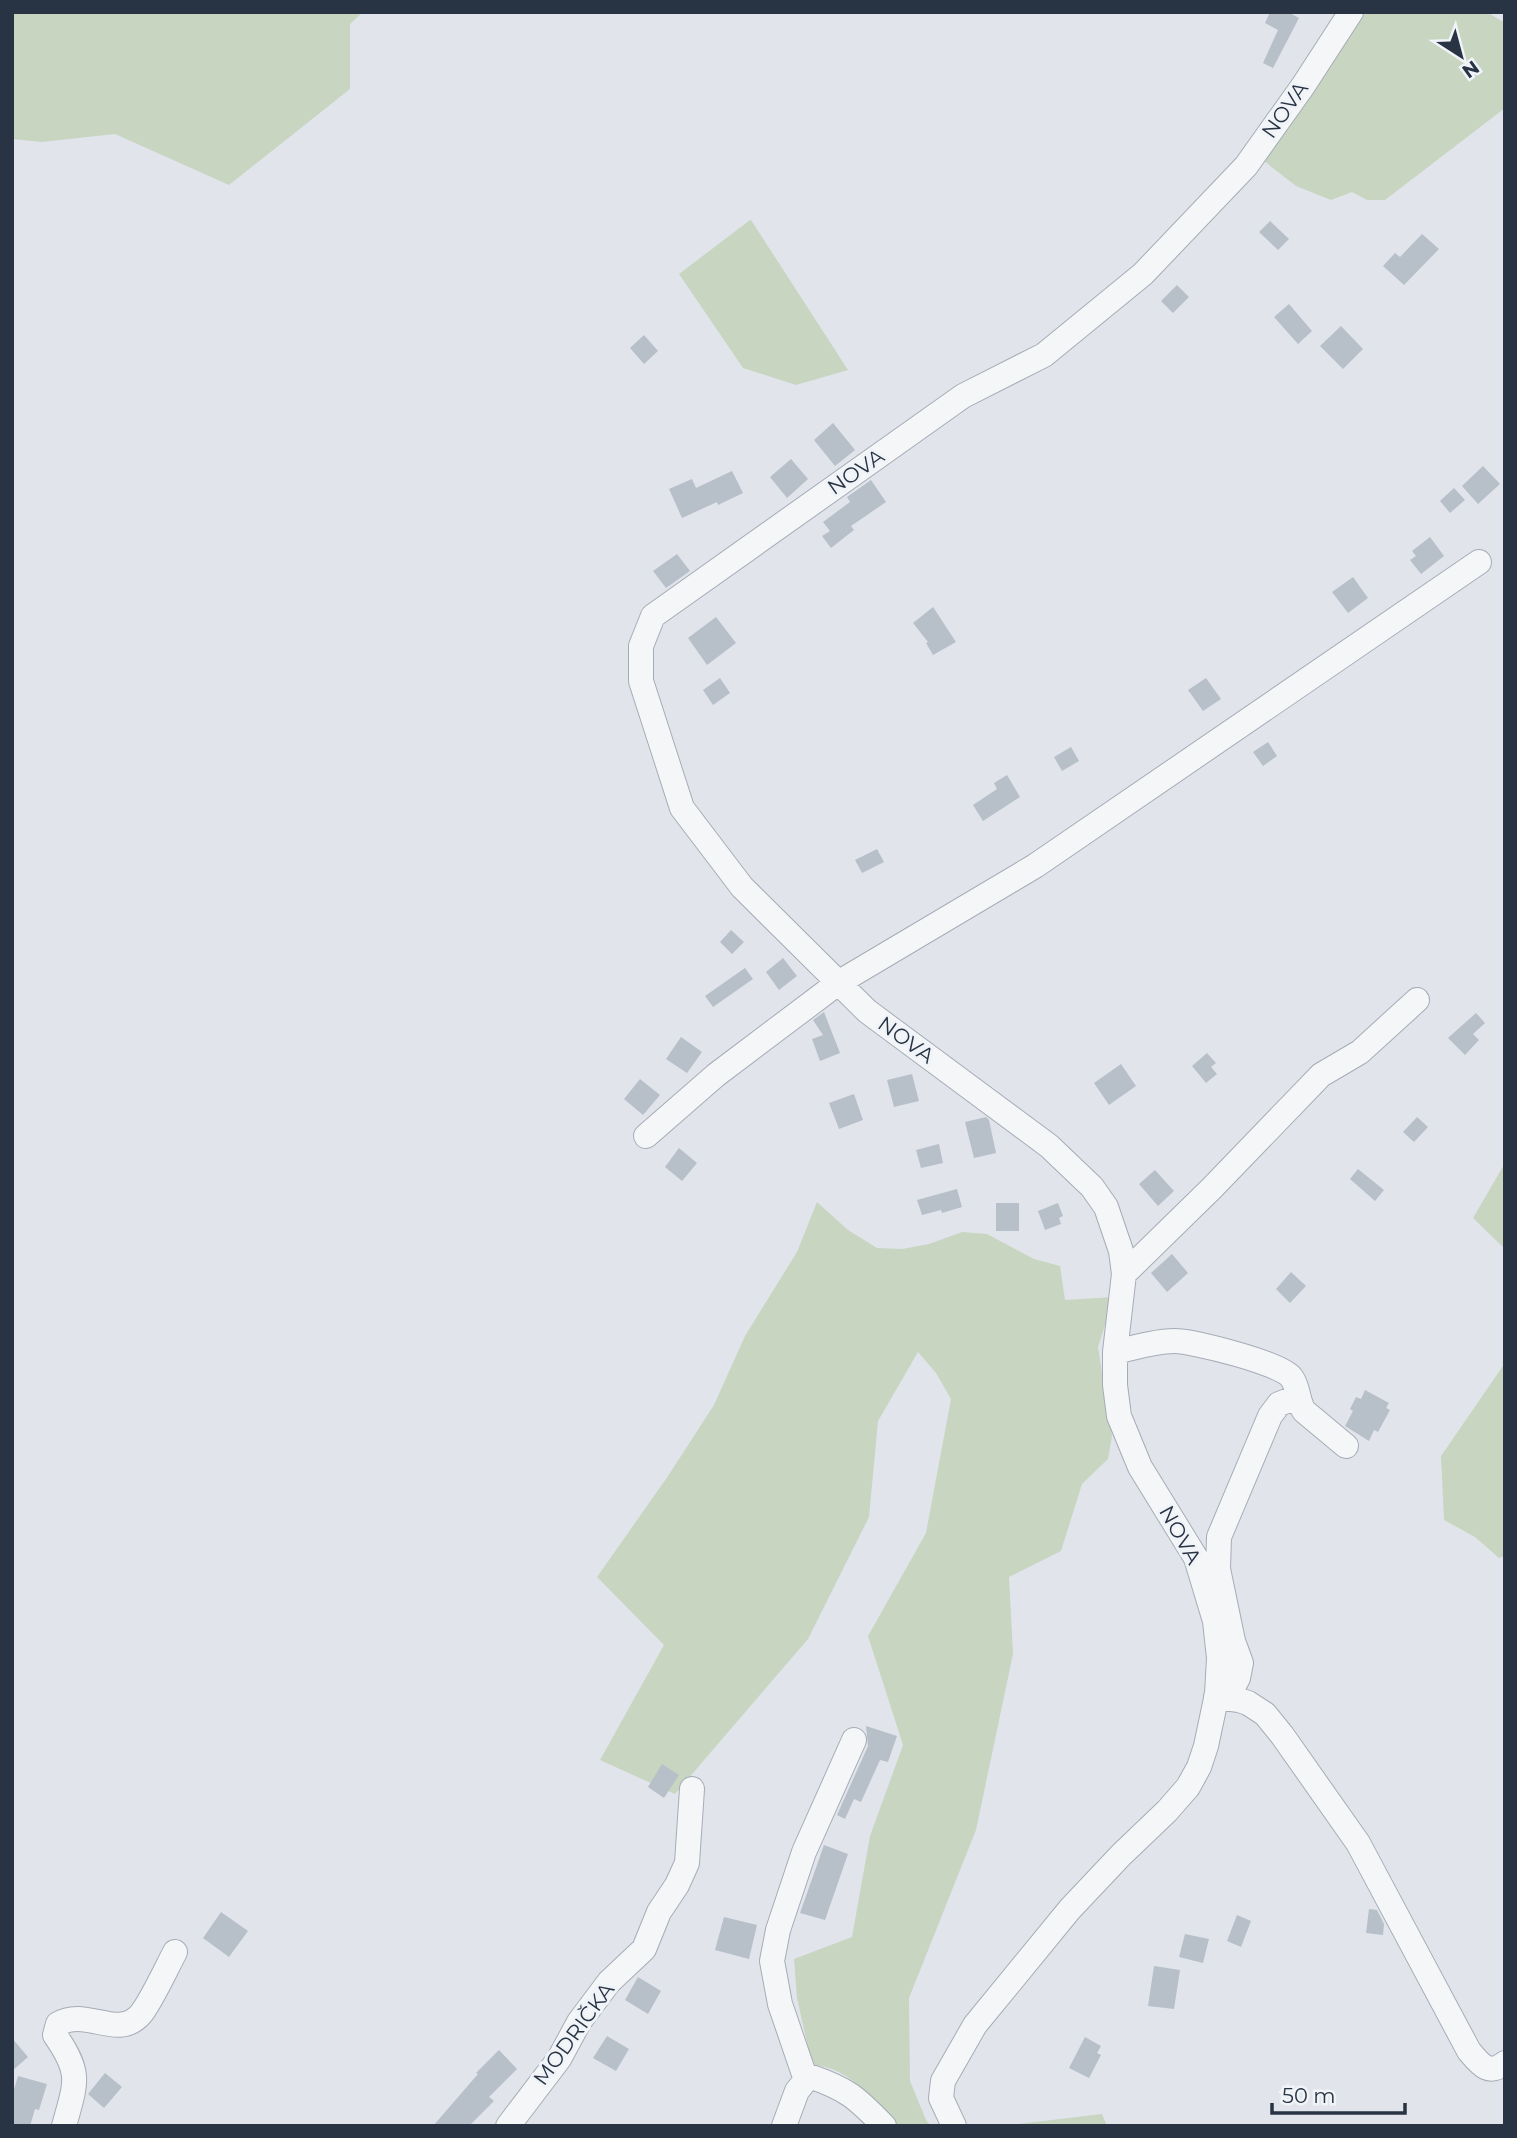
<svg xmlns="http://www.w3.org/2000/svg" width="1517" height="2138" viewBox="0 0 1517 2138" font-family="Montserrat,sans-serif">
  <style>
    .green { fill: #c7d5c1 }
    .building { fill: #b7bfc9 }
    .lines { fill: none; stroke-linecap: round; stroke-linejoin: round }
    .minor-casing { stroke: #a6acb6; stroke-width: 26 }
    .minor { stroke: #f4f6f8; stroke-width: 24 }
    .labels { text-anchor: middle; stroke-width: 6; stroke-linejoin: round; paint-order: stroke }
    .street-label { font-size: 21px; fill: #283444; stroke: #f0f4f8 }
  </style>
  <rect width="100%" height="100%" fill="#e1e5eb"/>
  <path class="green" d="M 12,12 L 363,12 L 350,24 L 350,89 L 229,185 L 115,134 L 42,142 L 12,139 Z
    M 1363,12 L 1487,12 L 1505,23 L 1505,108 L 1385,200 L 1367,200 L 1352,192 L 1331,200 L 1296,186 L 1264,161 Z
    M 750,220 L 751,220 L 848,370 L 796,385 L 743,368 L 679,274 Z
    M 1505,1163 L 1505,1249 L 1473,1218 Z
    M 817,1202 L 848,1230 L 877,1248 L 902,1249 L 929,1244 L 962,1232 L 987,1234 L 1034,1259 L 1060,1266 L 1065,1300 L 1114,1297 L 1098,1347 L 1112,1436 L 1108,1459 L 1082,1484 L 1061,1551 L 1009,1577 L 1013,1654 L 976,1830 L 909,1998 L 910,2081 L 926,2120 L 931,2126 L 890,2126 C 870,2097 850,2067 812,2065 L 797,1998 L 794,1959 L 852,1937 L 870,1836 L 903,1745 L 868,1636 L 926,1533 L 951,1399 L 936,1373 L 918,1352 L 878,1421 L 869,1517 L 808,1639 L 675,1794 L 600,1760 L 664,1645 L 597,1577 L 668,1476 L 714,1405 L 745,1336 L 797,1252 Z
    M 1505,1363 L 1505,1556 L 1499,1558 L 1475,1537 L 1444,1520 L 1441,1456 Z
    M 1102,2114 L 1107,2126 L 1001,2126 Z"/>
  <path class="building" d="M 1270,12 L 1288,12 L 1299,18 L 1273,68 L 1263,63 L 1278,30 L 1265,23 Z
    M 1270,221 L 1289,239 L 1278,250 L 1259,232 Z
    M 1422,234 L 1439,249 L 1404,285 L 1383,266 L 1395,253 L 1400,257 Z
    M 1177,285 L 1189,297 L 1173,313 L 1161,301 Z
    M 1289,304 L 1312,331 L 1298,344 L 1274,317 Z
    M 1341,326 L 1363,349 L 1343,369 L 1320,346 Z
    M 644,335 L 658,351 L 644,364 L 630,348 Z
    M 833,423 L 855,450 L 835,466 L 814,440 Z
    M 791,459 L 808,479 L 787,498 L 770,477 Z
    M 1483,466 L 1500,484 L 1478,504 L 1462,486 Z
    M 732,471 L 743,493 L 718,505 L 717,502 L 682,518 L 669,489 L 692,479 L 696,488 Z
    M 871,480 L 886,502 L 851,526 L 854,530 L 831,548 L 822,536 L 830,531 L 823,522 L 850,502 L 847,497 Z
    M 1454,488 L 1465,500 L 1450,513 L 1440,501 Z
    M 1430,537 L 1444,556 L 1421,574 L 1410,560 L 1416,556 L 1412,551 Z
    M 677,554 L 690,571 L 666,588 L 653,571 Z
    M 1353,577 L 1368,598 L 1348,613 L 1332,592 Z
    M 933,607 L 956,642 L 933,655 L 926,643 L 928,642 L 913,623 Z
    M 716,617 L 736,643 L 707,665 L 688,638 Z
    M 720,678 L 730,693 L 713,705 L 703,690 Z
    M 1206,678 L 1221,699 L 1203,711 L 1188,690 Z
    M 1268,742 L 1277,756 L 1263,766 L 1253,752 Z
    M 1071,747 L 1079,761 L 1062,771 L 1054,757 Z
    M 1007,775 L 1020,797 L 983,821 L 973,805 L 997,789 L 994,783 Z
    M 877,849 L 884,862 L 862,873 L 855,860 Z
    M 731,930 L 744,942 L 732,954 L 720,942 Z
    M 783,958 L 797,976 L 779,990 L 766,972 Z
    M 745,968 L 753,979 L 713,1007 L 705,996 Z
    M 824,1012 L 840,1053 L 820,1061 L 812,1039 L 823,1035 L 813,1020 Z
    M 1476,1013 L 1485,1023 L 1473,1034 L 1479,1040 L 1465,1055 L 1448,1038 Z
    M 681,1037 L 702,1052 L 687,1073 L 666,1059 Z
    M 1207,1053 L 1216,1063 L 1211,1067 L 1217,1074 L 1206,1083 L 1192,1066 Z
    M 1121,1064 L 1136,1086 L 1109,1105 L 1094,1083 Z
    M 912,1074 L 919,1101 L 894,1107 L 887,1080 Z
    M 640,1079 L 660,1095 L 643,1115 L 624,1099 Z
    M 854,1094 L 863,1120 L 839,1129 L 829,1103 Z
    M 986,1117 L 989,1120 L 996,1153 L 974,1158 L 965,1122 Z
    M 1417,1117 L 1428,1127 L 1414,1142 L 1403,1132 Z
    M 939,1144 L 943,1163 L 921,1168 L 916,1150 Z
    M 679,1148 L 697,1163 L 682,1181 L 665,1167 Z
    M 1358,1169 L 1384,1190 L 1375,1201 L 1350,1179 Z
    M 1155,1170 L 1174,1191 L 1158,1206 L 1139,1184 Z
    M 957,1189 L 962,1207 L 942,1213 L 941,1210 L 922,1215 L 917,1200 Z
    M 996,1203 L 1019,1203 L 1019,1231 L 996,1231 Z
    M 1058,1203 L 1063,1216 L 1059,1218 L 1061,1224 L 1045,1230 L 1038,1211 Z
    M 1172,1254 L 1188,1273 L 1167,1292 L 1151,1273 Z
    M 1291,1272 L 1306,1286 L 1290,1303 L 1276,1289 Z
    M 1365,1390 L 1389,1403 L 1386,1408 L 1390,1410 L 1378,1432 L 1374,1430 L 1369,1441 L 1345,1426 L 1353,1411 L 1350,1409 L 1356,1397 L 1361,1399 Z
    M 866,1726 L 897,1736 L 888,1762 L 880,1760 L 861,1802 L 854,1799 L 845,1819 L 837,1815 L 868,1746 Z
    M 662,1764 L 679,1775 L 664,1798 L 648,1787 Z
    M 824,1845 L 848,1854 L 825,1920 L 800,1913 Z
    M 1369,1909 L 1377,1910 L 1384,1924 L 1383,1935 L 1366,1933 Z
    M 221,1912 L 248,1931 L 229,1957 L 203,1938 Z
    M 1237,1915 L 1251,1921 L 1241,1947 L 1227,1941 Z
    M 724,1917 L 757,1925 L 749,1959 L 715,1950 Z
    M 1185,1934 L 1209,1939 L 1203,1963 L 1179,1957 Z
    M 1154,1966 L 1180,1970 L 1174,2009 L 1148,2006 Z
    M 638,1977 L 661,1991 L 648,2014 L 625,2000 Z
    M 607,2036 L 629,2049 L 616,2071 L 593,2058 Z
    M 1085,2037 L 1101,2046 L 1097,2053 L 1101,2055 L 1089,2078 L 1069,2068 Z
    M 12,2038 L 28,2057 L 12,2071 Z
    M 499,2050 L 517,2069 L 489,2097 L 494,2101 L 469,2126 L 433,2126 L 478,2074 L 476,2073 Z
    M 105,2073 L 122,2087 L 104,2108 L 88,2094 Z
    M 18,2076 L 47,2084 L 39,2110 L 35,2109 L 30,2126 L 12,2126 L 12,2096 Z"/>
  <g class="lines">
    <defs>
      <path id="minor" d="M 646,1136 L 716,1075 L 838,983 L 1035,866 L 1479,562
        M 1124,1274 L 1212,1188 L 1321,1075 L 1360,1052 L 1417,1000
        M 1115,1352 C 1134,1348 1154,1341 1174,1341 C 1193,1341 1280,1363 1291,1377 C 1299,1387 1297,1400 1304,1411 L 1346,1446
        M 1216,1697 L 1239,1700 L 1248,1703 L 1265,1714 L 1282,1735 L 1358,1843 L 1469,2051 C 1480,2064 1488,2076 1505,2063
        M 1227,1698 L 1238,1678 L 1241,1663 L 1233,1641 L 1218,1569 L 1219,1537 L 1270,1416 L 1279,1404 L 1297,1397
        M 806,2080 L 780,2004 L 772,1961 L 778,1930 L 804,1852 L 854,1740
        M 64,2126 C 76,2082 82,2074 55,2035 L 58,2024 C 86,2007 117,2040 140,2015 C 150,2004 167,1967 175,1952
        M 508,2126 L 559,2059 L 579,2022 L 609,1982 L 644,1949 L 659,1912 L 677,1885 L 687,1863 L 692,1789
        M 784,2126 L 797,2091 L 809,2076 C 847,2089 856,2097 884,2126
        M 954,2126 L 941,2098 L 943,2081 L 975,2025 L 1070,1909 L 1121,1855 L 1167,1811 L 1188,1787 L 1199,1767 L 1206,1746 L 1217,1694 L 1219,1658 L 1215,1621 L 1196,1558 L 1140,1467 L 1119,1416 L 1115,1385 L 1115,1352 L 1124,1274 L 1121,1251 L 1106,1207 L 1092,1187 L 1049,1146 L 867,1011 L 742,887 L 682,808 L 641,681 L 641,646 L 653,616 L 963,396 L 1044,355 L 1143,274 L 1246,166 L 1303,86 L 1351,12"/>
    </defs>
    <use href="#minor" class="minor-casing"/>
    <use href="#minor" class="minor"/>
  </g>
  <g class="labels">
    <g class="street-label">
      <text transform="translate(1285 110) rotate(-55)" y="7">NOVA</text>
      <text transform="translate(856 472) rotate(-35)" y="7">NOVA</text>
      <text transform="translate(906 1040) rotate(36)" y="7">NOVA</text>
      <text transform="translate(1180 1535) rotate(61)" y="7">NOVA</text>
      <text transform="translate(574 2034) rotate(-54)" y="7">MODRIČKA</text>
    </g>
  </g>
  <rect width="1517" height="2138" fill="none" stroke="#283444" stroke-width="28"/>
  <g transform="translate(1461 56) rotate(144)" stroke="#f0f4f8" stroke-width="5" paint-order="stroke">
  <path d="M0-5L12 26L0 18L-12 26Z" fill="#283444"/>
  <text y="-10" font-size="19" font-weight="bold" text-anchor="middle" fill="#283444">N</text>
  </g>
  <path d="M1272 2103v10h133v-10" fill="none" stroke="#283444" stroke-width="3.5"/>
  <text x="1282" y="2103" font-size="21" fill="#283444" stroke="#f0f4f8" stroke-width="5" paint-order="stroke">50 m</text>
</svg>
